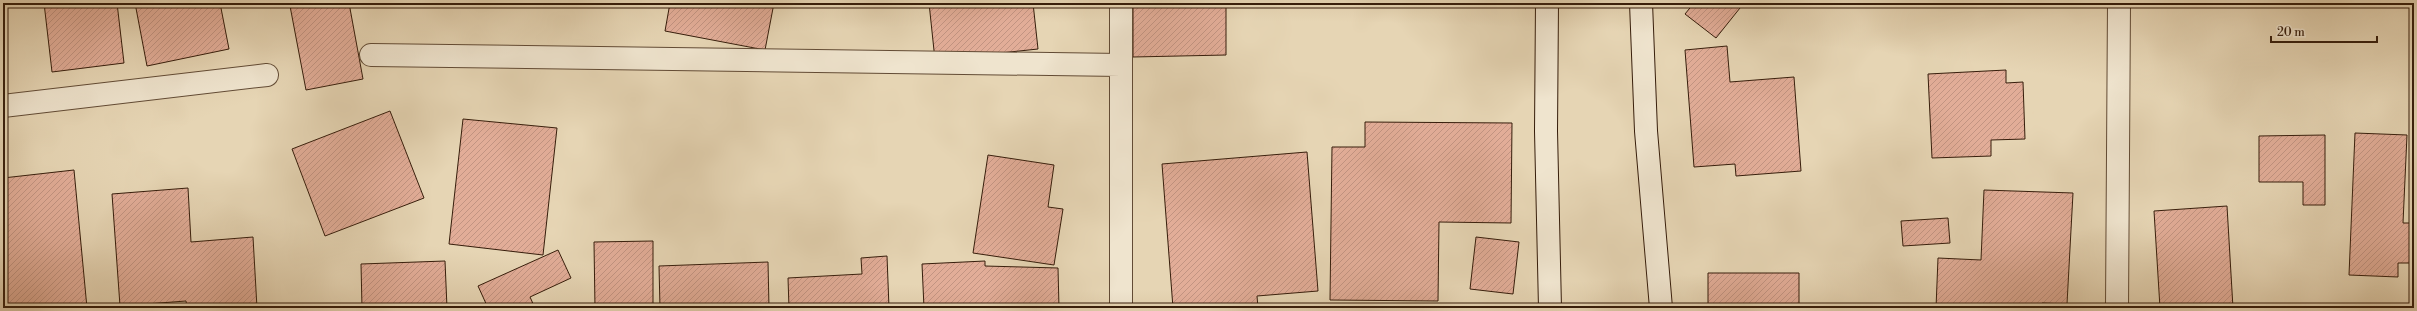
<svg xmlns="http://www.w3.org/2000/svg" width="2417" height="311" viewBox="0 0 2417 311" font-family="'Libre Bodoni',serif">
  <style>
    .building { fill: url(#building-hatch); stroke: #361d0b }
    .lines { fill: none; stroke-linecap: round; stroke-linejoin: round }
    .street-casing { stroke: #624b35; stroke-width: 24 }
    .secondary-casing { stroke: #361d0b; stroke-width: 24 }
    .street { stroke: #efe4ce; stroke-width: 22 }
    .secondary { stroke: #efe4ce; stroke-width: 22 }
  </style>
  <defs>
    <pattern id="building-hatch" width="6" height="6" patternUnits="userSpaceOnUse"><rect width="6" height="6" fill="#e2ad98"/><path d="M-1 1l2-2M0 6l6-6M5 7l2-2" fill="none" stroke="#c29482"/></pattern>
  </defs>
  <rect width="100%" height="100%" fill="#e6d5b4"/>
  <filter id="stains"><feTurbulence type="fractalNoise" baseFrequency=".005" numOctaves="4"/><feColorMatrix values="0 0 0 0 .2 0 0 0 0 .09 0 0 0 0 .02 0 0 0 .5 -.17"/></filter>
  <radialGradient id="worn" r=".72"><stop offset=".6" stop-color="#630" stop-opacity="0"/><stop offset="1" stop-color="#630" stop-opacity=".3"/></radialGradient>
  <path class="building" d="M 44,3 L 117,3 L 124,63 L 52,72 Z
    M 135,3 L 220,3 L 229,49 L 147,66 Z
    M 307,3 L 349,3 L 363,79 L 306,90 L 290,6 Z
    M 670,3 L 774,3 L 765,50 L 665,31 Z
    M 929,3 L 1033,3 L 1038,49 L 935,60 Z
    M 1133,3 L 1226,3 L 1226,55 L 1133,57 Z
    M 1694,3 L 1744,3 L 1716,38 L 1685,14 Z
    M 1727,46 L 1730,82 L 1794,77 L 1801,171 L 1736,176 L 1735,164 L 1694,167 L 1685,50 Z
    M 2006,70 L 2006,83 L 2023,82 L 2025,139 L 1991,140 L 1991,156 L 1932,158 L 1928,74 Z
    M 390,111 L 424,198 L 325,236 L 292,149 Z
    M 463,119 L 557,128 L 543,255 L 449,244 Z
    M 1365,122 L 1512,123 L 1511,223 L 1439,222 L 1438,301 L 1330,300 L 1332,147 L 1365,147 Z
    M 2355,133 L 2407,135 L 2403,223 L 2414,223 L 2414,263 L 2398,263 L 2398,277 L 2349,275 Z
    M 2325,135 L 2325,205 L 2303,205 L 2303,182 L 2259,182 L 2259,136 Z
    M 1307,152 L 1318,291 L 1257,296 L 1258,308 L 1173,308 L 1162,164 Z
    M 988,155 L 1054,165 L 1048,207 L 1063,209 L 1054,265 L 973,253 Z
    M 74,170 L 87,308 L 3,308 L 3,178 Z
    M 188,188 L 191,242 L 253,237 L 257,308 L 187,308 L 186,301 L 120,306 L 112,194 Z
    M 1984,190 L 2073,193 L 2067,304 L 2042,303 L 2042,308 L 1936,308 L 1938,258 L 1981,260 Z
    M 2227,206 L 2233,308 L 2160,308 L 2154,211 Z
    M 1948,218 L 1950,243 L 1903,246 L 1901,221 Z
    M 1476,237 L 1519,242 L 1513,294 L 1470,289 Z
    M 653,241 L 653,308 L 595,308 L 594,242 Z
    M 558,250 L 571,278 L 530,297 L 535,308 L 488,308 L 478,286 Z
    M 887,256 L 889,308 L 789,308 L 788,278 L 862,274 L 861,258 Z
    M 445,261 L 447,308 L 362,308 L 361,264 Z
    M 985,261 L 985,266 L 1058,268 L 1059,308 L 924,308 L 922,264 Z
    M 768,262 L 769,308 L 660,308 L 659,266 Z
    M 1708,273 L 1799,273 L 1799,308 L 1708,308 Z"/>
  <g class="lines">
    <defs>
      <path id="street" d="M 1121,3 L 1121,308
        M 371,55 L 1121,65
        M 3,106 L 267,75
        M 2117,308 L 2119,3"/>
      <path id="secondary" d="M 1547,3 L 1546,131 L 1550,308
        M 1641,3 L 1646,131 L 1661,308"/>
    </defs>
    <use href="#street" class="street-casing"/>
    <use href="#secondary" class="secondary-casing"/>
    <use href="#street" class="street"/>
    <use href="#secondary" class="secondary"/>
  </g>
  <rect width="2417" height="311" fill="none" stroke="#e6d5b4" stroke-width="16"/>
  <rect x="4" y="4" width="2409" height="303" fill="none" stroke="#361d0b" stroke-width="2"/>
  <rect x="8" y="8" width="2401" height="295" fill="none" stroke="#361d0b"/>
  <path d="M2271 36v6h106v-6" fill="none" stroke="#361d0b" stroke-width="2"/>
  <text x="2277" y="36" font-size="12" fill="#361d0b" stroke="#efe4ce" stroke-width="3" paint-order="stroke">20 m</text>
  <rect width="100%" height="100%" filter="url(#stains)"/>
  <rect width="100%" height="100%" fill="url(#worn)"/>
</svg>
